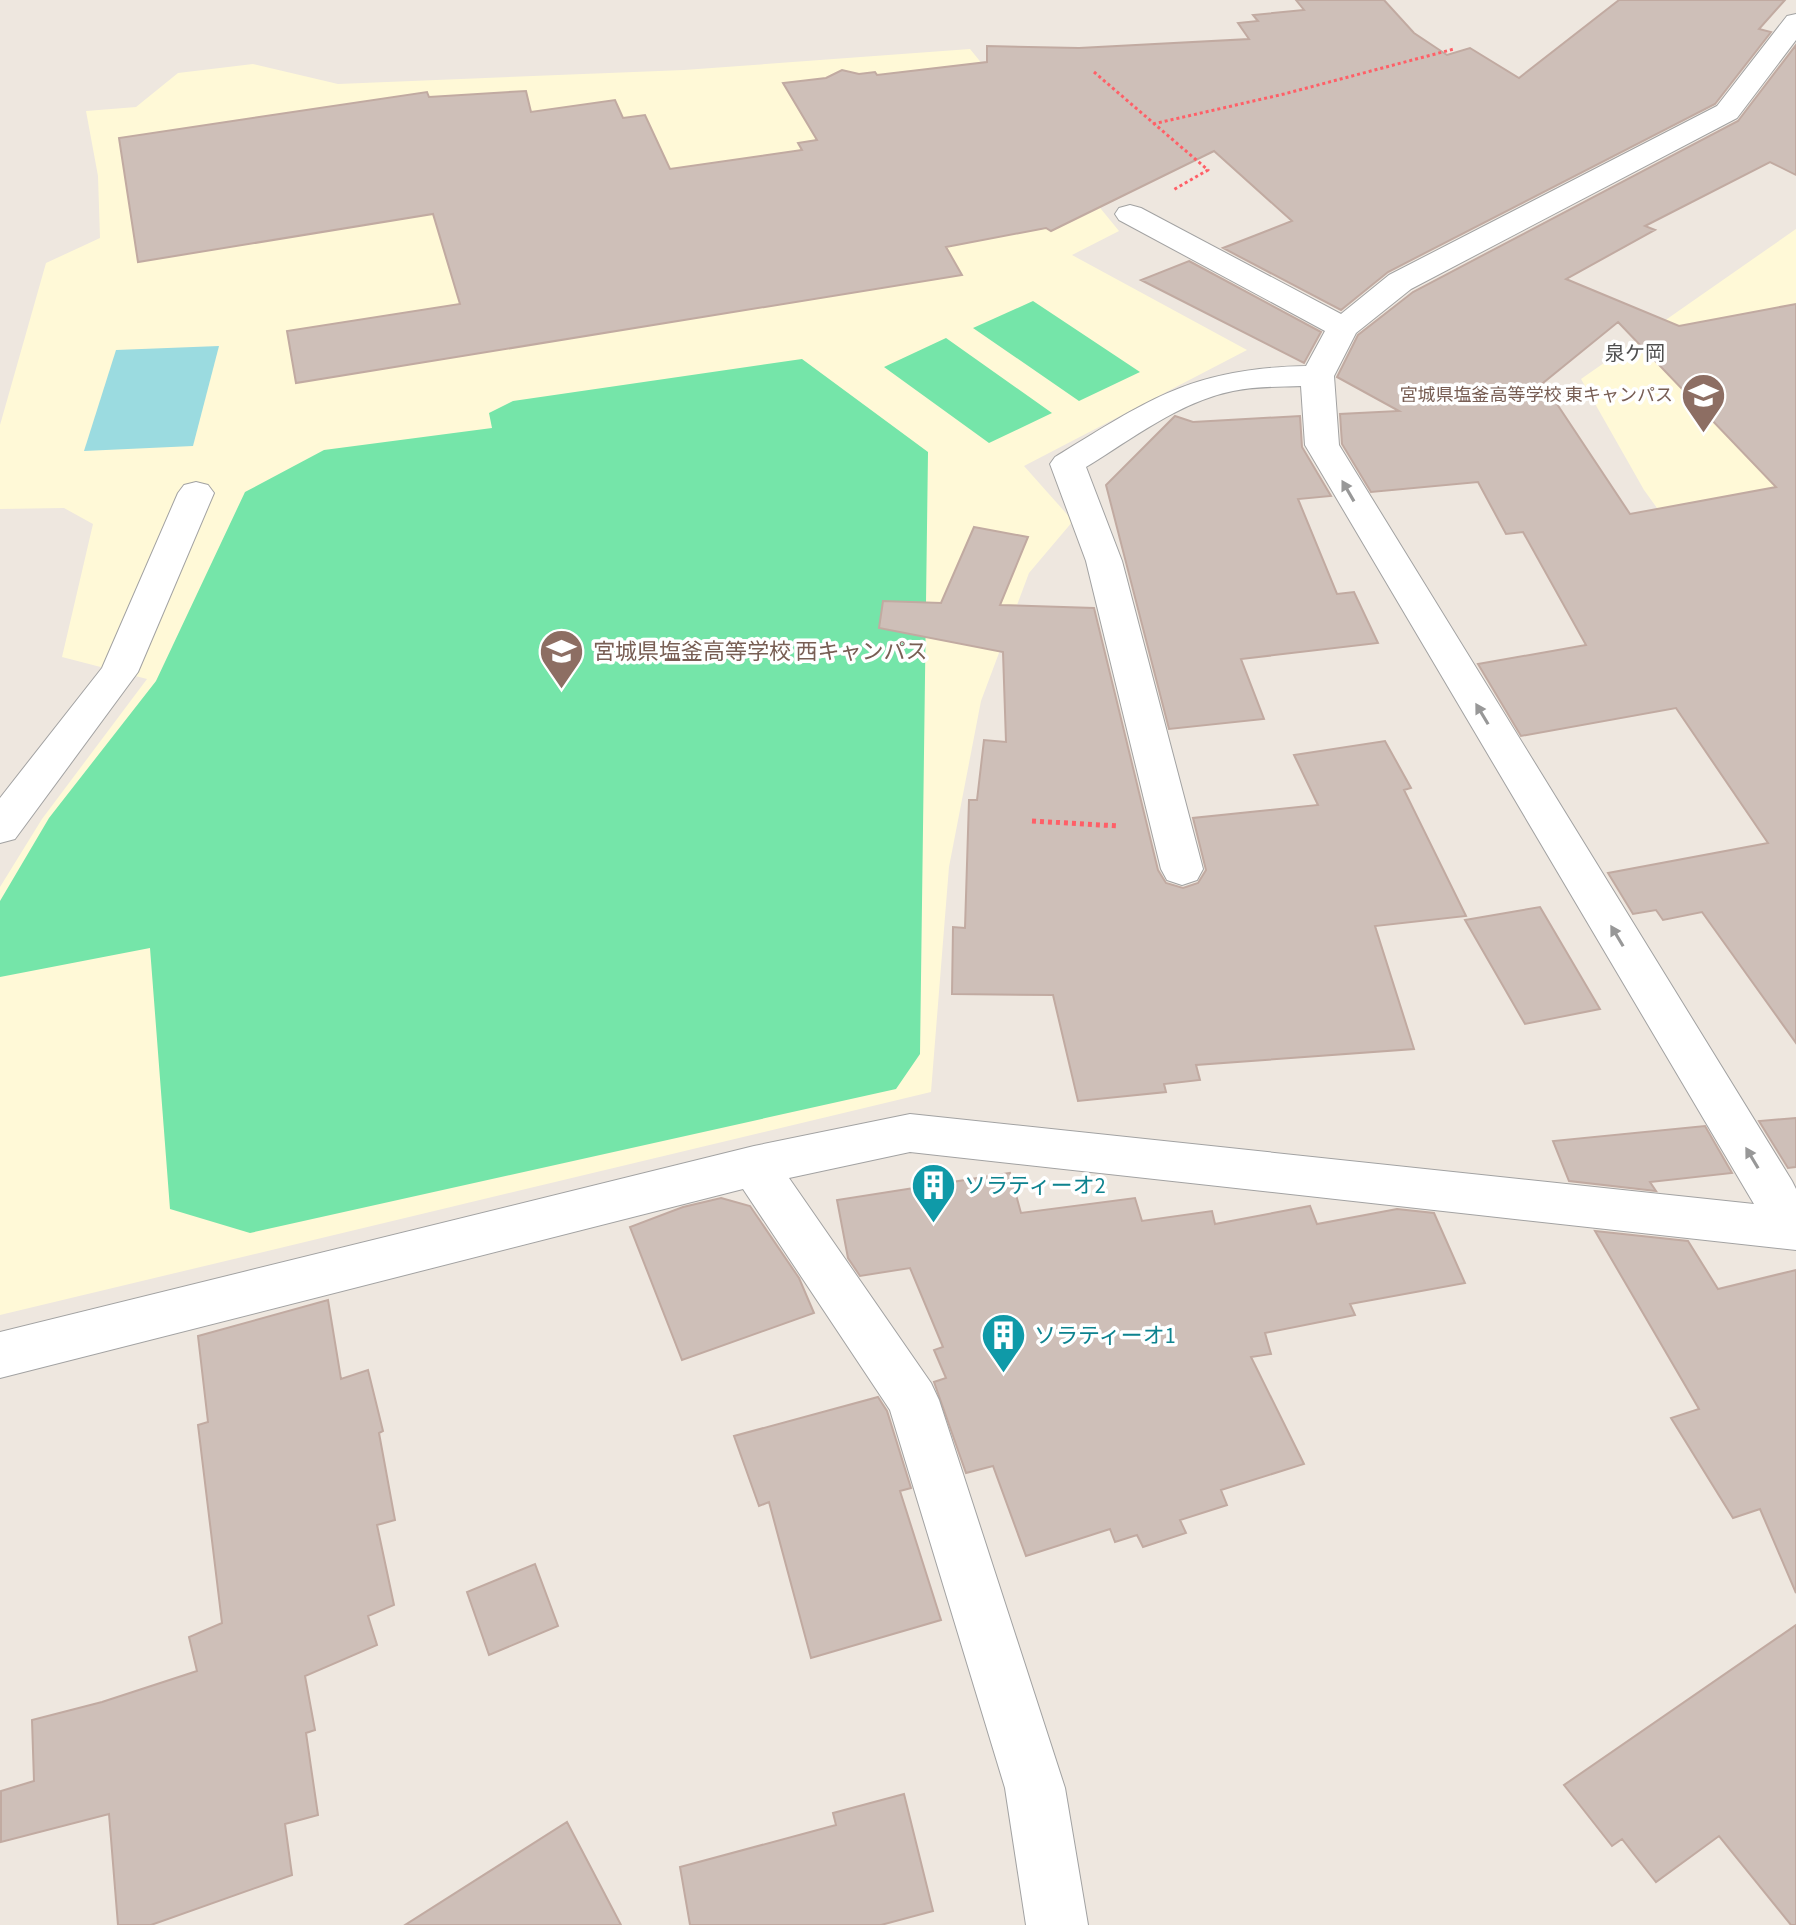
<svg xmlns="http://www.w3.org/2000/svg" width="1796" height="1925" viewBox="0 0 1796 1925" font-family="'Source Sans 3','Noto Sans JP',sans-serif">
  <style>
    .education { fill: #fff9d7 }
    .pitch { fill: #75e5a9 }
    .water { fill: #9bdbe0 }
    .building { fill: #cebfb8; stroke: #c1aaa1; stroke-width: 2; fill-rule: evenodd }
    .lines { fill: none; stroke-linecap: round; stroke-linejoin: round }
    .minor-casing { stroke: #a2a2a2; stroke-width: 2 }
    .path-far1 { stroke: #ff5f67; stroke-width: 3; stroke-dasharray: 3 3; stroke-linecap: butt }
    .path { stroke: #ff5f67; stroke-width: 5; stroke-dasharray: 4 4; stroke-linecap: butt }
    .minor { fill: #fff; fill-rule: evenodd }
    .oneway { fill: #989898 }
    .labels { text-anchor: middle; stroke-width: 7; stroke-linejoin: round; paint-order: stroke }
    .far-education-label { font-size: 18px; fill: #785e54; stroke: #fff; text-anchor: end }
    .far-neighbourhood-label { font-size: 20px; fill: #4e4e4e; stroke: #fff }
    .education-label { font-size: 22px; fill: #785e54; stroke: #fff; text-anchor: start }
    .culture-label { font-size: 22px; fill: #0d838f; stroke: #fff; text-anchor: start }
  </style>
  <rect width="100%" height="100%" fill="#eee7df"/>
  <path class="education" d="M 970,49 L 1119,231 L 1072,255 L 1247,350 L 1024,466 L 1073,521 L 1029,573 L 981,701 L 949,867 L 931,1092 L 0,1315 L 0,887 L 42,819 L 147,679 L 62,657 L 93,524 L 64,508 L 0,509 L 0,425 L 46,263 L 100,238 L 98,176 L 86,111 L 136,107 L 178,73 L 253,64 L 338,84 L 684,70 Z
    M 1796,229 L 1796,676 L 1755,644 L 1644,490 L 1581,379 Z"/>
  <path class="pitch" d="M 1033,301 L 1140,372 L 1079,401 L 973,328 Z
    M 946,338 L 1052,413 L 989,443 L 884,367 Z
    M 802,359 L 928,452 L 920,1054 L 896,1089 L 250,1233 L 170,1209 L 150,948 L 0,977 L 0,901 L 49,818 L 156,681 L 245,492 L 324,450 L 492,428 L 489,413 L 513,401 Z"/>
  <path class="water" d="M 219,346 L 193,446 L 84,451 L 116,350 Z"/>
  <path class="building" d="M 1296,0 L 1384,0 L 1414,33 L 1447,55 L 1470,48 L 1519,78 L 1619,0 L 1785,0 L 1759,29 L 1771,32 L 1715,104 L 1388,272 L 1341,310 L 1223,248 L 1292,221 L 1214,151 L 1051,231 L 1046,228 L 946,247 L 962,275 L 296,383 L 287,331 L 460,304 L 433,214 L 138,262 L 119,138 L 427,92 L 429,97 L 526,91 L 531,112 L 615,100 L 623,118 L 645,115 L 670,169 L 802,150 L 798,143 L 817,140 L 783,83 L 826,78 L 842,70 L 859,74 L 875,72 L 877,75 L 987,62 L 987,46 L 1079,48 L 1249,39 L 1238,23 L 1258,21 L 1253,15 L 1304,10 Z
    M 1796,45 L 1796,175 L 1770,162 L 1645,226 L 1655,230 L 1566,279 L 1679,326 L 1796,304 L 1796,1043 L 1702,912 L 1663,920 L 1656,910 L 1633,914 L 1608,873 L 1768,843 L 1676,708 L 1521,736 L 1478,664 L 1586,645 L 1523,532 L 1506,534 L 1478,482 L 1371,492 L 1342,444 L 1340,414 L 1399,411 L 1337,377 L 1358,335 L 1413,292 L 1738,121 ZM 1618,322 L 1776,487 L 1630,514 L 1543,383 Z
    M 1189,261 L 1321,332 L 1304,363 L 1141,280 Z
    M 1175,416 L 1193,422 L 1300,416 L 1302,447 L 1331,496 L 1298,499 L 1337,594 L 1354,592 L 1378,643 L 1241,659 L 1264,719 L 1169,729 L 1106,485 Z
    M 974,527 L 1028,537 L 1000,605 L 1094,608 L 1158,870 L 1166,883 L 1183,888 L 1198,883 L 1206,870 L 1193,818 L 1318,805 L 1294,755 L 1385,741 L 1411,788 L 1404,790 L 1466,916 L 1375,926 L 1414,1049 L 1196,1065 L 1200,1080 L 1164,1084 L 1166,1092 L 1078,1101 L 1053,995 L 952,994 L 953,927 L 965,928 L 969,800 L 977,800 L 984,740 L 1006,742 L 1003,652 L 879,628 L 883,601 L 941,603 Z
    M 1540,907 L 1600,1009 L 1525,1024 L 1465,920 Z
    M 1796,1118 L 1796,1167 L 1788,1168 L 1759,1121 Z
    M 1705,1126 L 1732,1173 L 1650,1182 L 1656,1191 L 1569,1181 L 1553,1141 Z
    M 1010,1173 L 1021,1213 L 1135,1198 L 1142,1221 L 1212,1211 L 1215,1224 L 1310,1206 L 1317,1224 L 1397,1209 L 1434,1213 L 1465,1283 L 1350,1304 L 1355,1315 L 1265,1333 L 1271,1354 L 1251,1357 L 1304,1464 L 1221,1490 L 1227,1505 L 1180,1520 L 1186,1533 L 1143,1547 L 1137,1535 L 1115,1542 L 1110,1529 L 1026,1556 L 993,1466 L 966,1473 L 934,1382 L 946,1378 L 934,1350 L 943,1347 L 910,1268 L 860,1276 L 848,1258 L 837,1200 Z
    M 721,1198 L 750,1206 L 799,1278 L 814,1313 L 682,1360 L 630,1227 L 683,1207 Z
    M 1595,1231 L 1688,1241 L 1718,1289 L 1796,1270 L 1796,1593 L 1760,1509 L 1733,1518 L 1671,1418 L 1699,1409 Z
    M 328,1300 L 341,1379 L 368,1370 L 383,1431 L 379,1433 L 395,1520 L 377,1525 L 394,1605 L 368,1616 L 377,1645 L 305,1676 L 315,1730 L 306,1733 L 318,1815 L 285,1824 L 292,1875 L 151,1925 L 118,1925 L 109,1814 L 1,1842 L 1,1791 L 34,1781 L 32,1720 L 102,1702 L 197,1671 L 189,1637 L 222,1623 L 198,1425 L 208,1422 L 198,1336 Z
    M 878,1397 L 887,1411 L 911,1488 L 900,1491 L 941,1620 L 811,1658 L 769,1502 L 759,1506 L 734,1436 Z
    M 535,1564 L 558,1626 L 489,1655 L 467,1592 Z
    M 1796,1625 L 1796,1925 L 1791,1925 L 1719,1836 L 1656,1882 L 1622,1839 L 1612,1846 L 1564,1785 Z
    M 904,1794 L 933,1911 L 881,1925 L 690,1925 L 680,1867 L 836,1825 L 833,1813 Z
    M 567,1822 L 621,1925 L 405,1925 Z"/>
  <g class="lines">
    <defs>
      <path id="minor" d="M 1796,14 L 1796,40 L 1737,118 L 1411,289 L 1356,333 L 1334,376 L 1339,445 L 1792,1181 L 1796,1189 L 1796,1250 L 910,1152 L 789,1178 L 931,1383 L 939,1400 L 1065,1788 L 1088,1925 L 1026,1925 L 1005,1788 L 890,1410 L 743,1189 L 0,1378 L 0,1332 L 754,1146 L 910,1114 L 1754,1204 L 1305,445 L 1301,386 C 1279,387 1255,386 1233,391 C 1179,402 1132,439 1086,467 L 1122,561 L 1203,869 L 1197,880 L 1182,885 L 1167,880 L 1161,869 L 1086,561 L 1050,464 L 1055,457 C 1148,400 1192,368 1306,366 L 1325,331 L 1119,220 L 1115,214 L 1119,208 L 1130,205 L 1141,208 L 1341,314 L 1389,275 L 1717,106 L 1787,16 Z
        M 196,482 L 208,485 L 214,493 L 138,672 L 15,839 L 0,843 L 0,798 L 102,668 L 178,493 L 184,485 Z"/>
    </defs>
    <use href="#minor" class="minor-casing"/>
    <path class="path-far1" d="M 1094,72 L 1208,170 L 1173,190
      M 1153,124 L 1284,94 L 1454,49"/>
    <path class="path" d="M 1032,821 L 1119,826"/>
    <use href="#minor" class="minor"/>
  </g>
  <defs><path id="oneway-solid" d="M-6-.8H1V-3.2L6.5 0L1 3.2V.8H-6Z" transform="scale(2)"/></defs>
  <g class="oneway">
    <use href="#oneway-solid" transform="translate(1348 491) rotate(-120)"/>
    <use href="#oneway-solid" transform="translate(1482 714) rotate(-121)"/>
    <use href="#oneway-solid" transform="translate(1617 936) rotate(-121)"/>
    <use href="#oneway-solid" transform="translate(1752 1158) rotate(-121)"/>
  </g>
  <defs>
    <symbol id="school-pin" viewBox="-11 -11 22 30"><path d="M0 17L-7.5 6A9.5 9.5 0 1 1 7.5 6Z" fill="#8d6e63" stroke="#fff"/><path d="M0-5L7-2L0 1L-7-2ZM-4 1L0 2.5L4 1V4Q0 6-4 4Z" fill="#fff"/></symbol>
    <symbol id="building-pin" viewBox="-11 -11 22 30"><path d="M0 17L-7.5 6A9.5 9.5 0 1 1 7.5 6Z" fill="#0f9aa8" stroke="#fff"/><path d="M-4-6H4V6H1V3H-1V6H-4ZM-2.5-4.3h1.7v1.8h-1.7ZM.8-4.3h1.7v1.8H.8ZM-2.5-1h1.7V.8h-1.7ZM.8-1h1.7V.8H.8Z" fill="#fff"/></symbol>
  </defs>
  <g fill-rule="evenodd">
    <use href="#school-pin" x="1678" y="370" width="51" height="69"/>
    <use href="#school-pin" x="536" y="626" width="51" height="69"/>
    <use href="#building-pin" x="908" y="1160" width="51" height="69"/>
    <use href="#building-pin" x="978" y="1310" width="51" height="69"/>
  </g>
  <g class="labels">
    <g class="far-education-label">
      <text x="1673" y="401">宮城県塩釜高等学校 東キャンパス</text>
    </g>
    <g class="far-neighbourhood-label">
      <text x="1635" y="360">泉ケ岡</text>
    </g>
    <g class="education-label">
      <text x="593" y="659">宮城県塩釜高等学校 西キャンパス</text>
    </g>
    <g class="culture-label">
      <text x="964" y="1193">ソラティーオ2</text>
      <text x="1034" y="1343">ソラティーオ1</text>
    </g>
  </g>
</svg>
